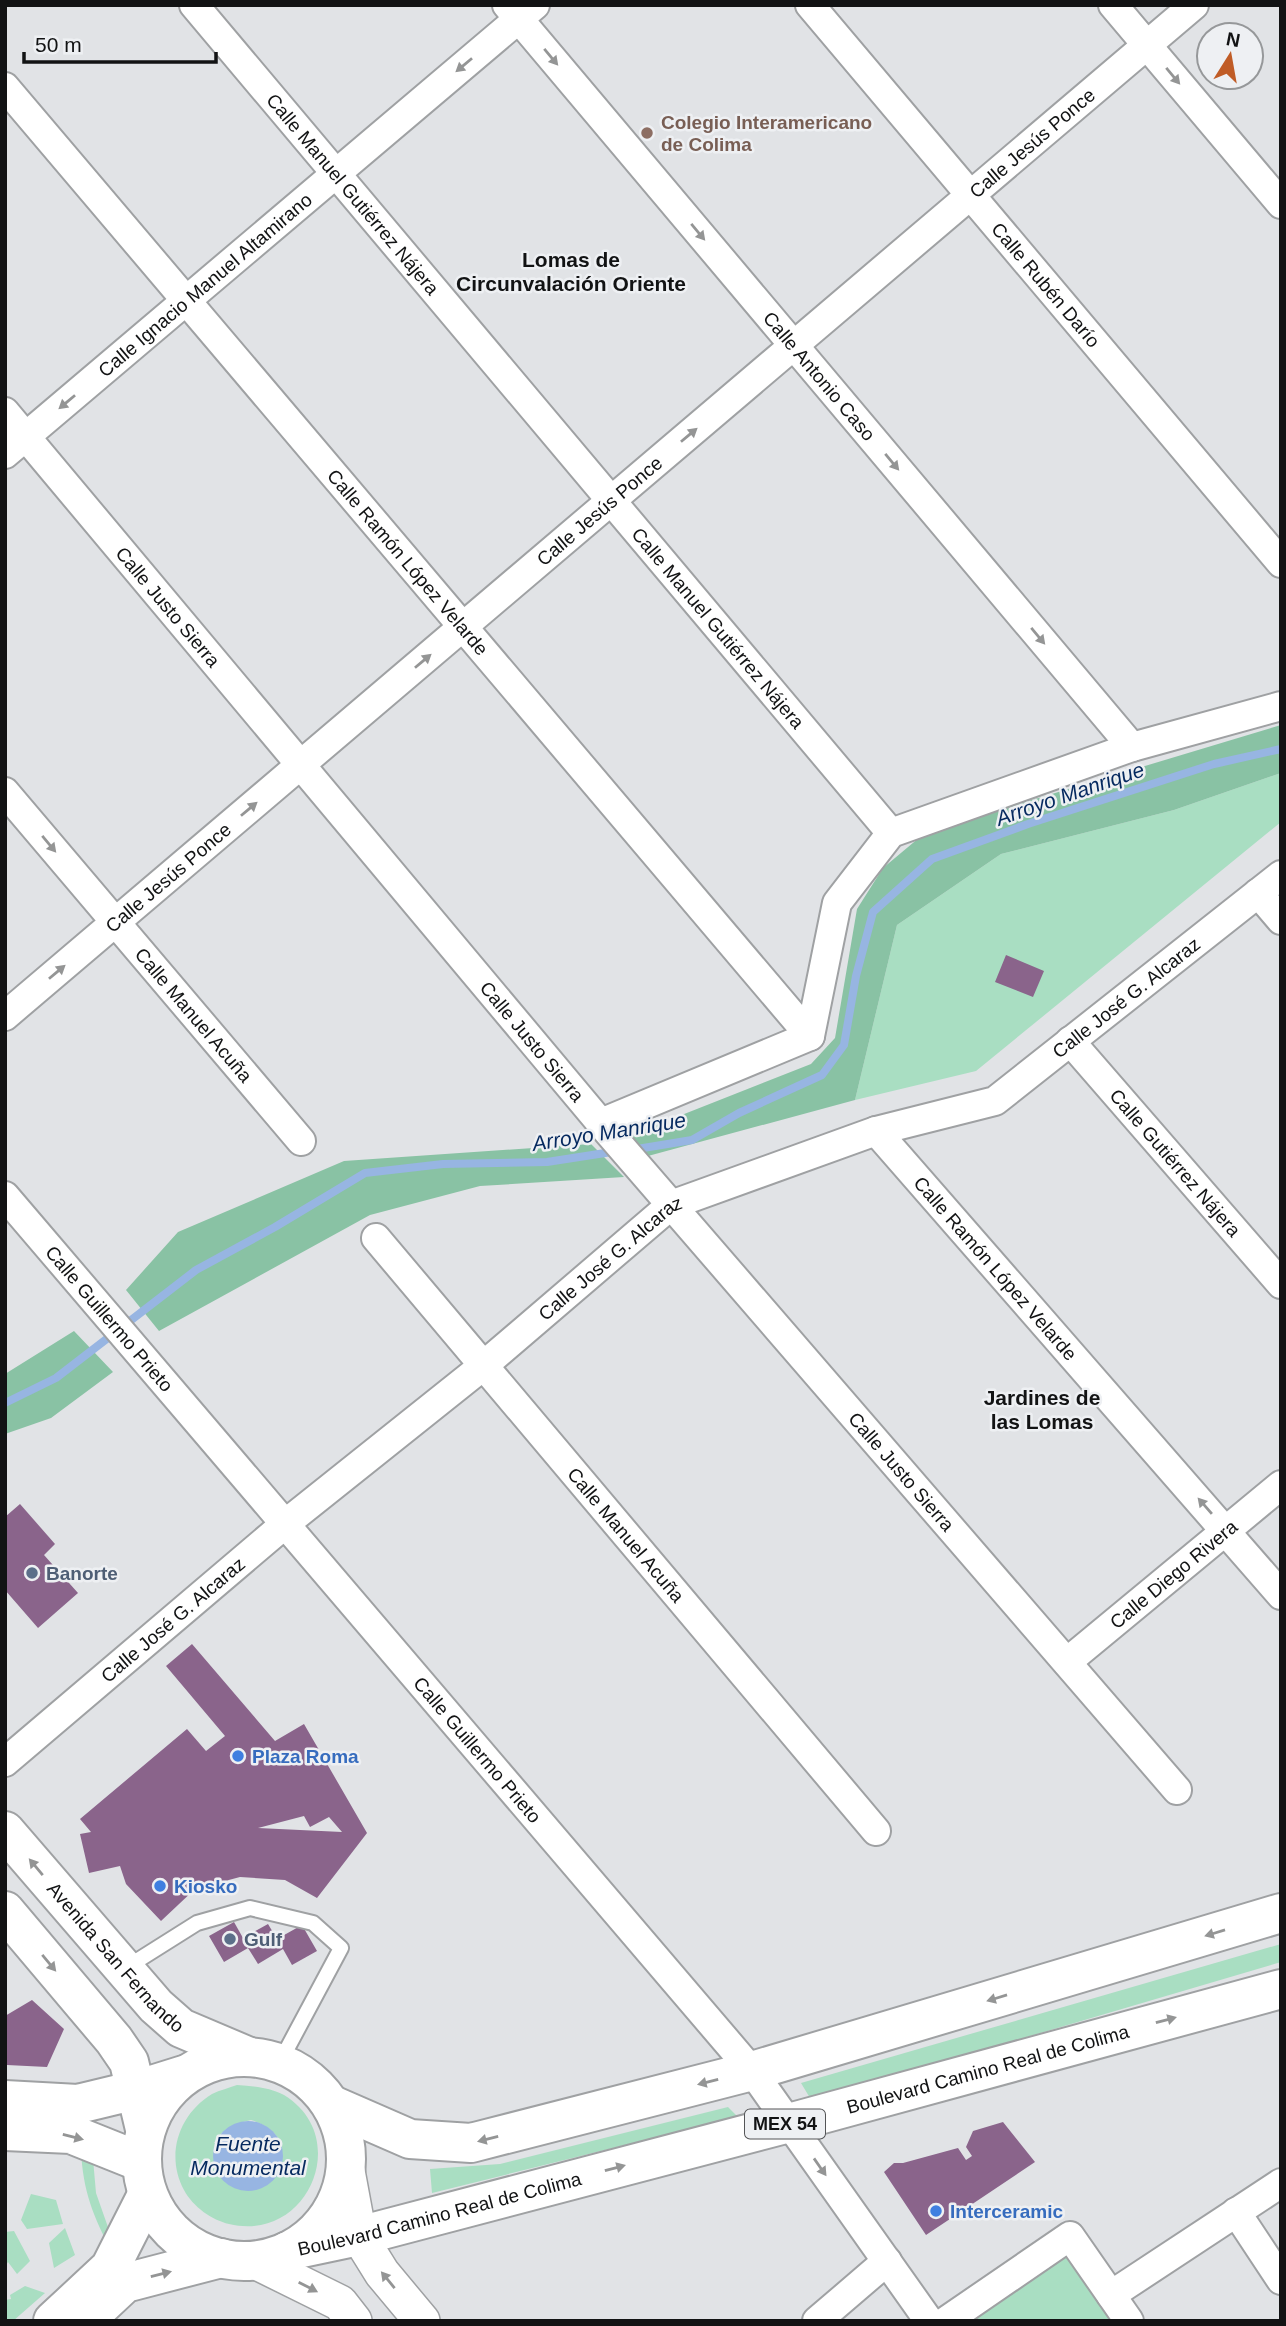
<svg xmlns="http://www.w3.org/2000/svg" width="1286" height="2326" viewBox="0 0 1286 2326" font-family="Arial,sans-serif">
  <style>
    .green { fill: #a9dec2; fill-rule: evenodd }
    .forest { fill: #89c2a4 }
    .water { fill: #97b5e2 }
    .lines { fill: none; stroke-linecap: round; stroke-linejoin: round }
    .stream { stroke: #97b5e2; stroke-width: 8 }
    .building { fill: #8a648b; fill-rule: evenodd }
    .service-casing { stroke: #9fa1a3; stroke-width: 18 }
    .minor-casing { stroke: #9fa1a3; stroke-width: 32 }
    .tertiary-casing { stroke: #9fa1a3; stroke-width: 38 }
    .secondary-casing { stroke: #9fa1a3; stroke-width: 42 }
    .primary-casing { stroke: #9fa1a3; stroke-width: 42 }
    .service { stroke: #fff; stroke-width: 14 }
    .minor { stroke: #fff; stroke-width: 28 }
    .tertiary { stroke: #fff; stroke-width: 35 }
    .secondary { stroke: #fff; stroke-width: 38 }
    .primary { stroke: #fff; stroke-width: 38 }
    .oneway { fill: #949595 }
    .education-dot { fill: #8d6e63; stroke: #eef0f3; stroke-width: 2.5 }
    .service-dot { fill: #5c6f8a; stroke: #eef0f3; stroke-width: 2.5 }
    .shop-dot { fill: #3f7fe0; stroke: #eef0f3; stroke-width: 2.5 }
    .labels { text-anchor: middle; stroke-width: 5; stroke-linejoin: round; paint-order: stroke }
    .shield { fill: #eef0f3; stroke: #545557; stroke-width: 2 }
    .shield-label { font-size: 18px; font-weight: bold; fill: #121314 }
    .education-label { font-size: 19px; font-weight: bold; fill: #785e54; stroke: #eef0f3; text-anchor: start }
    .street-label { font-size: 19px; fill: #121314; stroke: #eef0f3 }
    .service-label { font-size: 19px; font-weight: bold; fill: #4e5e75; stroke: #eef0f3; text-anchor: start }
    .shop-label { font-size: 19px; font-weight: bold; fill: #366cbe; stroke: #eef0f3; text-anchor: start }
    .neighbourhood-label { font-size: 21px; font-weight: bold; fill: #121314; stroke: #eef0f3 }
    .water-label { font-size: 21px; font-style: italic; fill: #05295f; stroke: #eef0f3 }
  </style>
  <rect width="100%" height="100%" fill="#e1e3e6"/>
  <path class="green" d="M 1281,773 L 1281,822 L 976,1071 L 855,1100 L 897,925 L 1001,854 L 1174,810 Z
    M 1281,1944 L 1281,1962 L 1010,2042 L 810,2098 L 801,2083 Z
    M 237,2085 C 253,2086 269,2087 284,2095 C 353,2137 308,2243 229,2224 C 212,2220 193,2207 184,2190 C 165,2155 179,2114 212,2094 C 220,2090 229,2088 237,2085 ZM 251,2120 C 264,2124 271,2129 280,2140 L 214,2143 C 224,2127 234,2124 251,2120 Z
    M 728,2107 L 738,2117 L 432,2193 L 430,2169 L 500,2164 Z
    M 81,2151 L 93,2159 L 96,2193 L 109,2230 L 112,2252 C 93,2216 83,2191 81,2151 Z
    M 31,2194 L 56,2200 L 63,2224 L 27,2229 L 21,2220 Z
    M 65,2228 L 75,2255 L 54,2268 L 49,2243 Z
    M 14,2231 L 30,2261 L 17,2274 L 8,2262 L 5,2267 L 5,2232 Z
    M 1064,2252 L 1111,2321 L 964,2321 Z
    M 25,2286 L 45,2293 L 13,2321 L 5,2321 L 5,2300 L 11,2299 L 10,2295 Z"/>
  <path class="forest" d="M 1281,725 L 1281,773 L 1174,810 L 1001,854 L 897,925 L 855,1100 L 648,1156 L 631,1135 L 811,1064 L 835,1038 L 857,909 L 883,868 L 926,832 Z
    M 591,1144 L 624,1177 L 480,1186 L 370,1215 L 159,1331 L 126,1290 L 178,1232 L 344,1161 Z
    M 74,1331 L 113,1372 L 51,1418 L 5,1434 L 5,1374 Z"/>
  <path class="water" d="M213 2156a35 35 0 1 1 70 0a35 35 0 1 1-70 0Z"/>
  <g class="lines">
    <path class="stream" d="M 631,1150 L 692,1140 L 739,1113 L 822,1075 L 844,1045 L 856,976 L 873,912 L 932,859 L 1028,824 L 1214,764 L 1281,749
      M 5,1403 L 56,1378 L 196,1270 L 275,1227 L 365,1173 L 443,1164 L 547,1162 L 618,1151"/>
  </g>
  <path class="building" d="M 1006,955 L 1044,971 L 1033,997 L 995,982 Z
    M 20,1504 L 55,1544 L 44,1555 L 78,1593 L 38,1628 L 5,1590 L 5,1517 Z
    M 192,1644 L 275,1741 L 304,1724 L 367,1833 L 317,1898 L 285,1880 L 240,1877 L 195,1889 L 161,1921 L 126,1884 L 120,1866 L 89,1873 L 80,1834 L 91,1832 L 80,1819 L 187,1729 L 206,1751 L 225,1736 L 166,1666 ZM 304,1816 L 310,1827 L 329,1817 L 342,1832 L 258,1828 Z
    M 234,1922 L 243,1938 L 268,1924 L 277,1939 L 302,1925 L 317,1951 L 292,1965 L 283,1949 L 258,1964 L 248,1948 L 224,1962 L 209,1936 Z
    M 32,2000 L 64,2029 L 47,2067 L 7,2065 L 5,2058 L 5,2016 Z
    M 1003,2122 L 1035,2162 L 926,2235 L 884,2172 L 894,2163 L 903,2163 L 958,2148 L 966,2160 L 972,2156 L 966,2147 L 973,2131 Z"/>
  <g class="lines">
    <defs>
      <path id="service" d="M 124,1969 L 197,1923 L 250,1908 L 313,1923 L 341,1948 L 280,2062"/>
      <g id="minor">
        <path id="s1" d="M 194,5 L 891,833"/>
        <path id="s2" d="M 507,5 L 1132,747"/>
        <path id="s3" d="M 810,5 L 1281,563"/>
        <path d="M 1113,5 L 1281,204"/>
        <path id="s4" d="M 5,87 L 810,1036"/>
        <path id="s5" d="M 5,412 L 609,1133 L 1177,1790"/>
        <path id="s6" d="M 5,454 L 535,5"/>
        <path id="s7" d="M 5,792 L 301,1141"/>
        <path d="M 1258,893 L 1281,920"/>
        <path id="s8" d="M 5,1016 L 1194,5"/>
        <path id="s9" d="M 1070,1041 L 1281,1284"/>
        <path d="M 601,1123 L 810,1036 L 837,903 L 891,833 L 1132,747 L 1281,706"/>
        <path id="s10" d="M 876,1131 L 1281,1595"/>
        <path id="s11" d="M 5,1196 L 752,2071 L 929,2321"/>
        <path id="s12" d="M 376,1238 L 876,1831"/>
        <path id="s13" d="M 1067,1662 L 1281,1485"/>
        <path id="s14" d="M 5,1762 L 285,1524 L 483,1366 L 671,1205 L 876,1131 L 995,1101 L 1281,875"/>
        <path d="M 1236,2212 L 1281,2280"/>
        <path d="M 1111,2295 L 1281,2183"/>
        <path d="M 817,2321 L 887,2261"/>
        <path d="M 946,2321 L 1070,2236 L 1129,2321"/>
      </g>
      <path id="tertiary" d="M 347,2171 L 359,2236 L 382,2273 L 422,2321
        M 255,2261 L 340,2303 L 354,2321"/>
      <path id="secondary" d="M 5,2100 L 78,2104 L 136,2090 L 184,2075
        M 5,2131 L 71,2134 L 141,2162"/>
      <g id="primary">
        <path id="s15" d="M 5,1831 L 156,2006 L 181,2028 L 247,2056"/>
        <path d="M 5,1911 L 114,2040 L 129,2062 L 145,2129"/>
        <circle cx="244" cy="2159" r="102"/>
        <path d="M 332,2105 L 410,2139 L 471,2143 L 752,2071 L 1281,1913"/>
        <path id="s16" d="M 288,2251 L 359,2236 L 789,2123 L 1281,1989"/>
        <path d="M 94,2312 L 125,2283 L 221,2258"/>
        <path d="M 53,2321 L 110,2268 L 147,2195"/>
      </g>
    </defs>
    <use href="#service" class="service-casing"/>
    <use href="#minor" class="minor-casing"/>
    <use href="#tertiary" class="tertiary-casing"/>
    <use href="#secondary" class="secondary-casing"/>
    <use href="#primary" class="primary-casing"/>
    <use href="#service" class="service"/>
    <use href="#minor" class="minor"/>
    <use href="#tertiary" class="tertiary"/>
    <use href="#secondary" class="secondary"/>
    <use href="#primary" class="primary"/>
  </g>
  <defs><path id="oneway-solid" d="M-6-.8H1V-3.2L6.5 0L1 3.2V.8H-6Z" transform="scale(1.75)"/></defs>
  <g class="oneway">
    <use href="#oneway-solid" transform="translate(551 57) rotate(50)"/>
    <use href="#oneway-solid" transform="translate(464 65) rotate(140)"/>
    <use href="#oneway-solid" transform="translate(1173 76) rotate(50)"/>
    <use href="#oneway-solid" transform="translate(698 232) rotate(50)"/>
    <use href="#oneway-solid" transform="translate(67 402) rotate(140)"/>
    <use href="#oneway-solid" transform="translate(689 435) rotate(-40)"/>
    <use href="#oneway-solid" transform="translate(892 462) rotate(50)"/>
    <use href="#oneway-solid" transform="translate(1038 636) rotate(50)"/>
    <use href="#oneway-solid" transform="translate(423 661) rotate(-40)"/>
    <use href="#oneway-solid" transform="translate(249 809) rotate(-40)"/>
    <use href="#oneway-solid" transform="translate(49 844) rotate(50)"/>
    <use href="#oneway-solid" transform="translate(57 972) rotate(-40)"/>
    <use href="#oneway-solid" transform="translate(1205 1506) rotate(-131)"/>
    <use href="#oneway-solid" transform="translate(36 1867) rotate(-130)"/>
    <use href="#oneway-solid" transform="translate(1215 1933) rotate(163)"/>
    <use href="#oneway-solid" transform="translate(49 1963) rotate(50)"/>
    <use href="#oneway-solid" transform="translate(997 1998) rotate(163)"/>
    <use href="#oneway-solid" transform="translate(1166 2020) rotate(-15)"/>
    <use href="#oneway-solid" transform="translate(708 2082) rotate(166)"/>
    <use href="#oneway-solid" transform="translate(73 2137) rotate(14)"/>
    <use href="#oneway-solid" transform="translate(488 2139) rotate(166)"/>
    <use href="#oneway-solid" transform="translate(820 2167) rotate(55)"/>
    <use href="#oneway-solid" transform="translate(615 2168) rotate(-15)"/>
    <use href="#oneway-solid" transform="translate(161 2274) rotate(-14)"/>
    <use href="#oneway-solid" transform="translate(388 2280) rotate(-129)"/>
    <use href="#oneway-solid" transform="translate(308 2287) rotate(27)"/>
  </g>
  <circle class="education-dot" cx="647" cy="133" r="7"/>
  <g class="service-dot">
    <circle cx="32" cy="1573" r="7"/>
    <circle cx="230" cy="1939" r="7"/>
  </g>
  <g class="shop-dot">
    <circle cx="238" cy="1756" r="7"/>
    <circle cx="160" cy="1886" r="7"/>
    <circle cx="936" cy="2211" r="7"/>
  </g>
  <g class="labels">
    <rect class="shield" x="745" y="2109.5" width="80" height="29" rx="5"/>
    <g class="shield-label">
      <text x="785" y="2130">MEX 54</text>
    </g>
    <g class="education-label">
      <text x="661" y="129">Colegio Interamericano<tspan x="661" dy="22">de Colima</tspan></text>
    </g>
    <g class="street-label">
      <text dy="7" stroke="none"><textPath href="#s8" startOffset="1348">Calle Jesús Ponce</textPath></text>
      <text dy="7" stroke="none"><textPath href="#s1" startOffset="247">Calle Manuel Gutiérrez Nájera</textPath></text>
      <text dy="7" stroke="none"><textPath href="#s6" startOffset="262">Calle Ignacio Manuel Altamirano</textPath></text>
      <text dy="7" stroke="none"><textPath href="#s3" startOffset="366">Calle Rubén Darío</textPath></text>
      <text dy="7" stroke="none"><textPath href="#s2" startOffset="485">Calle Antonio Caso</textPath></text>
      <text dy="7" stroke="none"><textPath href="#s8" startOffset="780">Calle Jesús Ponce</textPath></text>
      <text dy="7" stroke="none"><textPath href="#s4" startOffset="623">Calle Ramón López Velarde</textPath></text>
      <text dy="7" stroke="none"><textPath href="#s5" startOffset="254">Calle Justo Sierra</textPath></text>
      <text dy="7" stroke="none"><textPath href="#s1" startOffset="814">Calle Manuel Gutiérrez Nájera</textPath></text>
      <text dy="7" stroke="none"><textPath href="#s8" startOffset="214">Calle Jesús Ponce</textPath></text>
      <text dy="7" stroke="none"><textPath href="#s14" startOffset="1376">Calle José G. Alcaraz</textPath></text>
      <text dy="7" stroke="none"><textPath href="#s7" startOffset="292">Calle Manuel Acuña</textPath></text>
      <text dy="7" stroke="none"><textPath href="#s5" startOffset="821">Calle Justo Sierra</textPath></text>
      <text dy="7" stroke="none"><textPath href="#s9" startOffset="161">Calle Gutiérrez Nájera</textPath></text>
      <text dy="7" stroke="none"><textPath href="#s14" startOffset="788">Calle José G. Alcaraz</textPath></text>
      <text dy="7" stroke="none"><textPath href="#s10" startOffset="182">Calle Ramón López Velarde</textPath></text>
      <text dy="7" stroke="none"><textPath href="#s11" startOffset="161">Calle Guillermo Prieto</textPath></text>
      <text dy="7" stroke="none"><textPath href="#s5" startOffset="1388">Calle Justo Sierra</textPath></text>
      <text dy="7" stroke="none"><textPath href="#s12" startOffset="388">Calle Manuel Acuña</textPath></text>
      <text dy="7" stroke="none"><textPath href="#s13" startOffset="138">Calle Diego Rivera</textPath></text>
      <text dy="7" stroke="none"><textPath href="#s14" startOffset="220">Calle José G. Alcaraz</textPath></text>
      <text dy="7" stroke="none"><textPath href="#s11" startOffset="728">Calle Guillermo Prieto</textPath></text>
      <text dy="7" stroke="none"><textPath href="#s15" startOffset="168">Avenida San Fernando</textPath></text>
      <text dy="7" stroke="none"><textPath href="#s16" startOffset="723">Boulevard Camino Real de Colima</textPath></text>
      <text dy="7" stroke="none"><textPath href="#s16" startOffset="156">Boulevard Camino Real de Colima</textPath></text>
    </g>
    <g class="service-label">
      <text x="46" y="1580">Banorte</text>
      <text x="244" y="1946">Gulf</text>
    </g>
    <g class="shop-label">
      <text x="252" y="1763">Plaza Roma</text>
      <text x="174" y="1893">Kiosko</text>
      <text x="950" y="2218">Interceramic</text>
    </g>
    <g class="neighbourhood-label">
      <text x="571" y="267">Lomas de<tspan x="571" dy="24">Circunvalación Oriente</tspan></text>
      <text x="1042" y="1405">Jardines de<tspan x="1042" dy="24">las Lomas</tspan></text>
    </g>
    <g class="water-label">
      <text transform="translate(1070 794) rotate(-19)" y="7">Arroyo Manrique</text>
      <text transform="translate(609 1132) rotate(-9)" y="7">Arroyo Manrique</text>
      <text x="248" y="2151">Fuente<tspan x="248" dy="24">Monumental</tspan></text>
    </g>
  </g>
  <rect width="1286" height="2326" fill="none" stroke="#121314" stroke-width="14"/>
  <g transform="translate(1230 56) rotate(11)"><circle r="33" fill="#eef0f3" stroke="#96989a" stroke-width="2"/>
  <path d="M0-5L12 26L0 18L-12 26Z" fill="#c05c26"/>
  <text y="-10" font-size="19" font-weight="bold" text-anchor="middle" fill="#121314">N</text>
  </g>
  <path d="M24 52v10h192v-10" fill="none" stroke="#121314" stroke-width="3.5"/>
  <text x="35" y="52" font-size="21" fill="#121314" stroke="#eef0f3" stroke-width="5" paint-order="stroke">50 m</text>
</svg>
